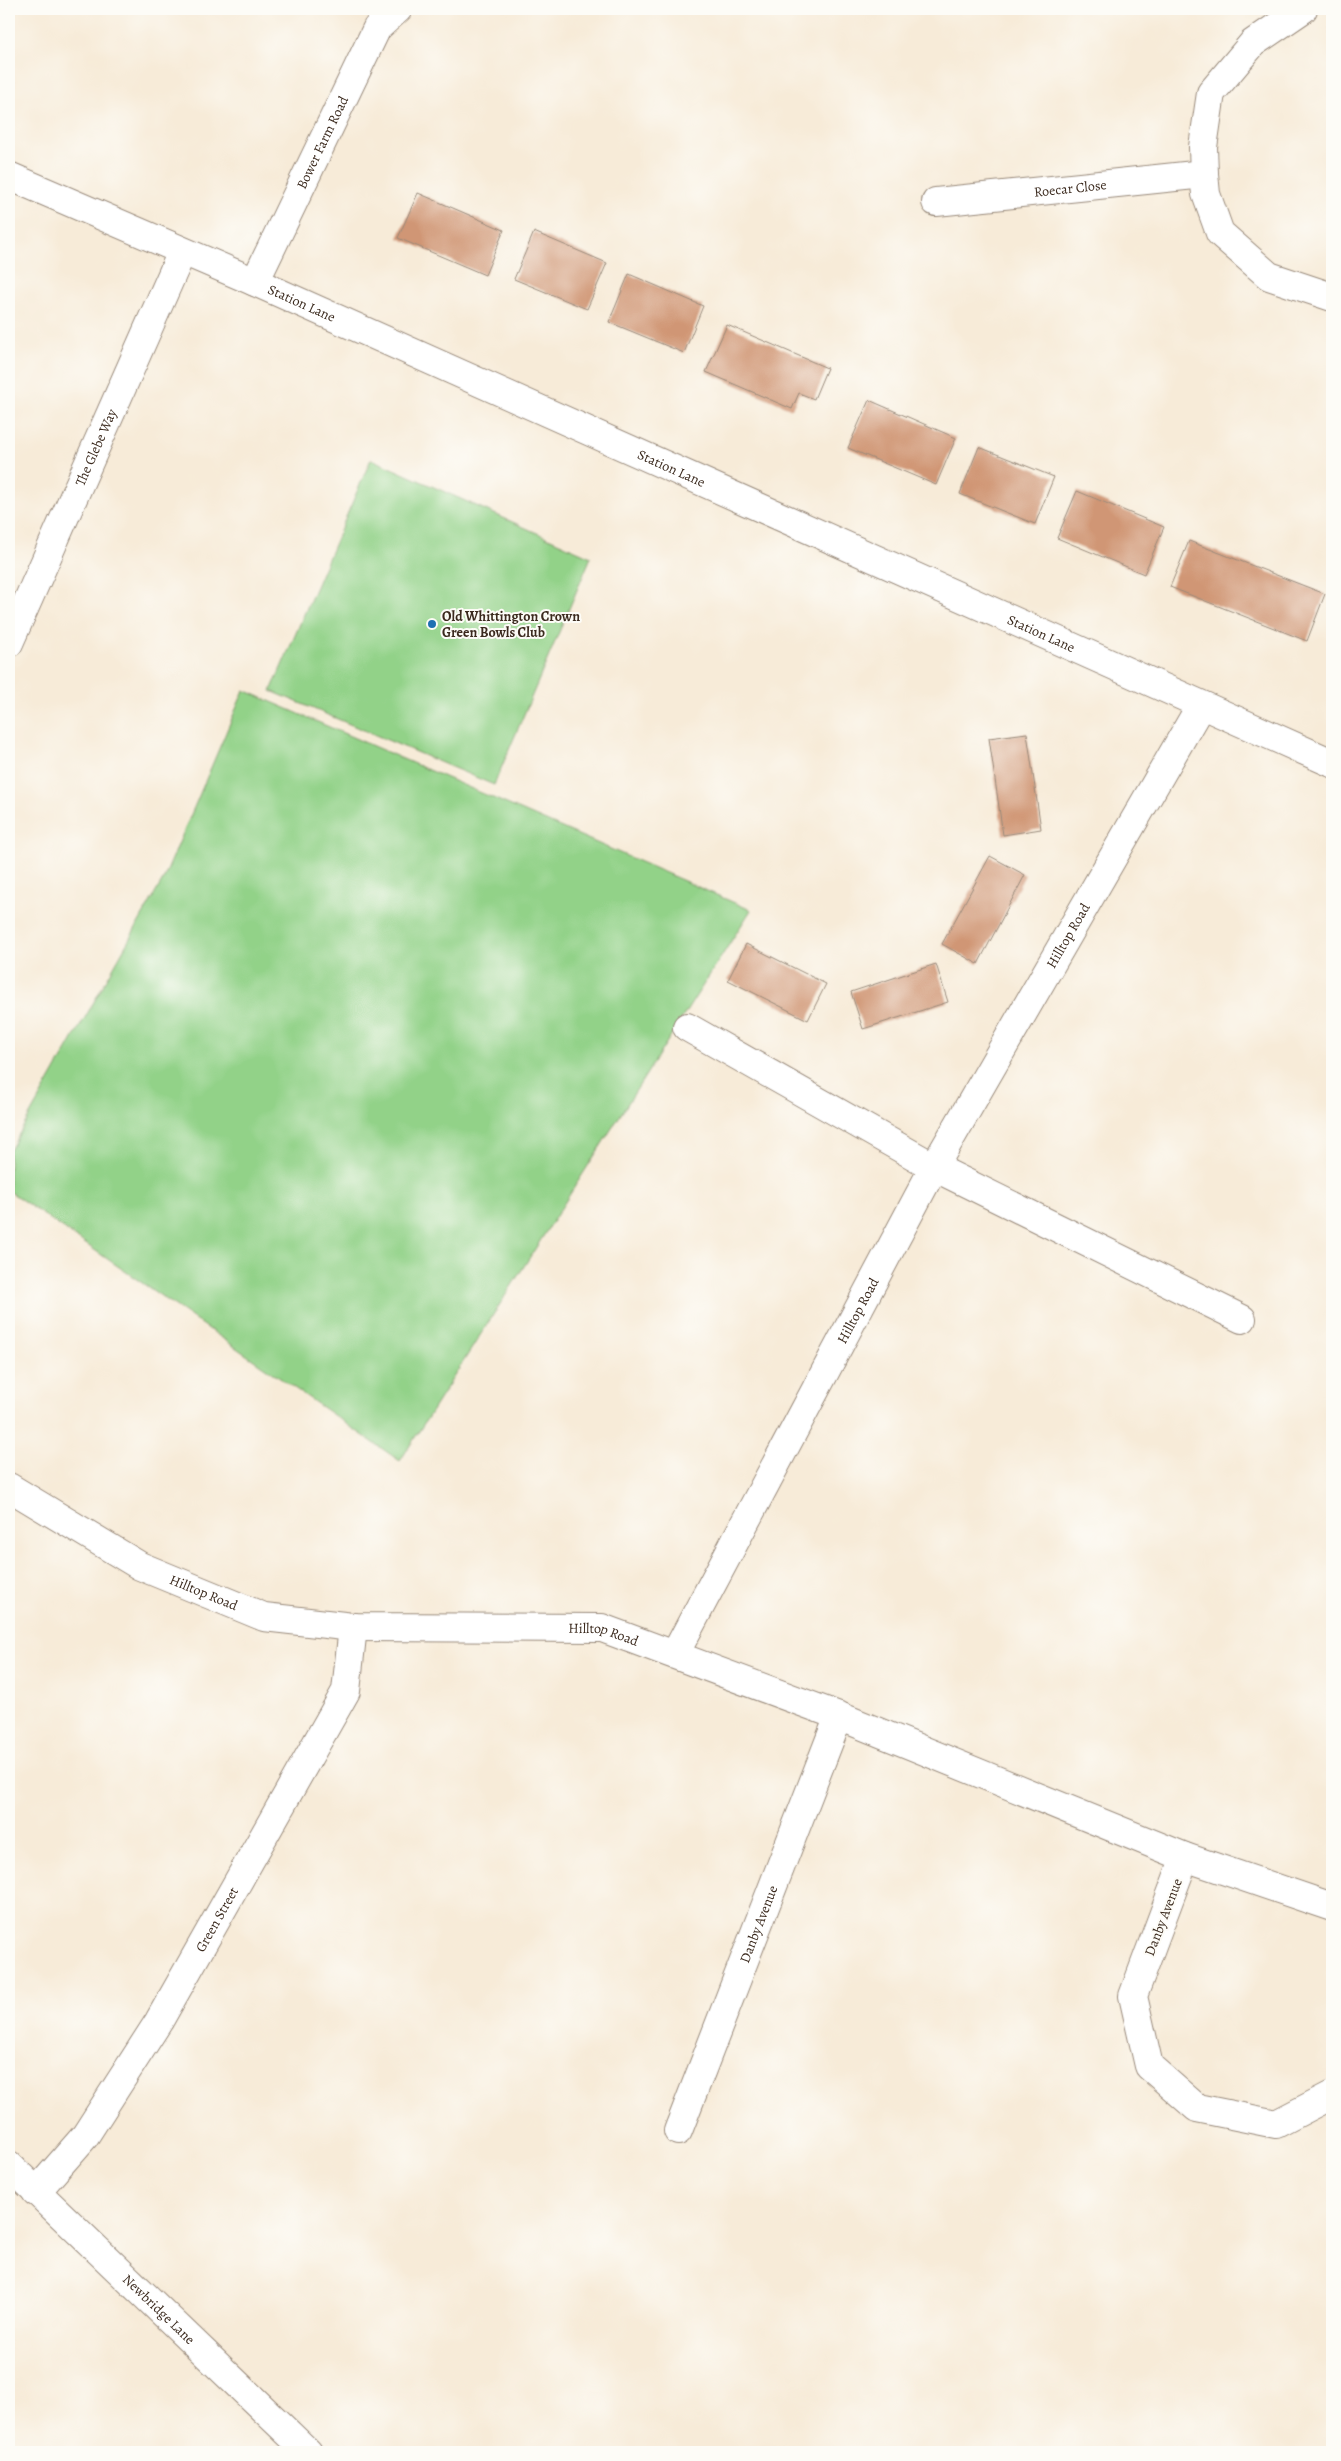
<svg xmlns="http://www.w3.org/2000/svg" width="1341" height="2461" viewBox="0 0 1341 2461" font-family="Alegreya,serif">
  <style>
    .green { fill: #92d288; stroke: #667e53 }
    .building { fill: #d09675 }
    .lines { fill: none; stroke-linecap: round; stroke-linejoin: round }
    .street-casing { stroke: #998a7b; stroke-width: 30 }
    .secondary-casing { stroke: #998a7b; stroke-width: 30 }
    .street { stroke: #fff; stroke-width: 28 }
    .secondary { stroke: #fff; stroke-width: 28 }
    .poi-dot { fill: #1f6fb2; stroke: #fdfcf7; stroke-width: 2 }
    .labels { text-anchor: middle; stroke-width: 4; stroke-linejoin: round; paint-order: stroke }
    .street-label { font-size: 14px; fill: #3b2a1e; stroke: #fdfcf7 }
    .poi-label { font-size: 14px; font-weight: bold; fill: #3b2a1e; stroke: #fdfcf7; text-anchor: start }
  </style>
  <rect width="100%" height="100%" fill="#fdfcf7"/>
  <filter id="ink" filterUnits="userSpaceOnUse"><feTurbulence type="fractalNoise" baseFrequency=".02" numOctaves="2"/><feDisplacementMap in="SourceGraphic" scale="10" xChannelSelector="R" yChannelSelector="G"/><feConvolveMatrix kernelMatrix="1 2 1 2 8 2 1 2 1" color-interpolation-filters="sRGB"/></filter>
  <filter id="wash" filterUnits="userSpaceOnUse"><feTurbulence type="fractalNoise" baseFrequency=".0096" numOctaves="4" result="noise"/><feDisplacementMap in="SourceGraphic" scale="20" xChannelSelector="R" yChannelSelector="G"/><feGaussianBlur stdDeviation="1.12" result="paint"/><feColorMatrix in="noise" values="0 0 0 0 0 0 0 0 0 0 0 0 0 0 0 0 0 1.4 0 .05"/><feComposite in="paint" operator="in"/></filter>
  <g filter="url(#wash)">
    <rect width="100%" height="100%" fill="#f7ebd8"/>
    <path class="green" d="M 371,459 L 591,557 L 494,785 L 271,691 Z
      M 244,690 L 751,910 L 400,1461 L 9,1191 L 9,1152 L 164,878 Z"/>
    <g id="blocks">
      <path class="building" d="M 418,193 L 504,230 L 485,275 L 398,238 Z
        M 534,232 L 607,263 L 587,309 L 514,279 Z
        M 629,274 L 703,306 L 684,353 L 609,322 Z
        M 727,325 L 827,368 L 814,399 L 799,393 L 792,409 L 706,372 Z
        M 869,400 L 956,438 L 936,485 L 848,448 Z
        M 979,447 L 1054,477 L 1035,524 L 960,494 Z
        M 1077,491 L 1164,527 L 1144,574 L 1057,538 Z
        M 1189,541 L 1325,594 L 1307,641 L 1170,587 Z
        M 1027,733 L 1041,829 L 1003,835 L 989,738 Z
        M 990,856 L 1025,875 L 978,964 L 942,944 Z
        M 746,944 L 826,984 L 808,1020 L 728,980 Z
        M 936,964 L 948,1002 L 863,1029 L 851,992 Z"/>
    </g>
  </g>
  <g filter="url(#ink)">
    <use href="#blocks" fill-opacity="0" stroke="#998a7b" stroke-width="1"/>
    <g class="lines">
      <defs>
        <g id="street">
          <path d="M 1303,9 L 1253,43 L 1211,93 L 1203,147 L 1204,174 L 1206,194 L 1220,233 L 1269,276 L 1332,297"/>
          <path id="s1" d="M 936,202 L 1204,174"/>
          <path id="s2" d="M 255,282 L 377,28 L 398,9"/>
          <path id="s3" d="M 9,643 L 182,252"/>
          <path d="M 687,1027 L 934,1167 L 1242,1319"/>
          <path id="s4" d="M 9,1487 L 140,1566 L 264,1617 L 353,1627 L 602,1628 L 839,1716 L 1185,1857 L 1332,1907"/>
          <path id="s5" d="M 675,1654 L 934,1167 L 1201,705"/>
          <path d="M 1185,1857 L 1133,1996 L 1149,2066 L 1197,2108 L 1276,2124 L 1332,2095"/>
          <path id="s6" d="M 678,2131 L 839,1716"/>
          <path id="s7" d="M 9,2165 L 308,2452"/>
          <path id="s8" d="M 36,2192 L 85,2136 L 159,2021 L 346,1691 L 353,1627"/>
        </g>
        <g id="secondary">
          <path id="s9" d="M 9,176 L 255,282 L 1332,763"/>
        </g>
      </defs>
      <use href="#street" class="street-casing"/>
      <use href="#secondary" class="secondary-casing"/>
      <use href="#street" class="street"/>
      <use href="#secondary" class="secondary"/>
    </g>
  </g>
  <circle class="poi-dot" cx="432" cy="624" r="5"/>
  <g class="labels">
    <g class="street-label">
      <text dy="5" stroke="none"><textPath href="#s2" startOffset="155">Bower Farm Road</textPath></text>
      <text dy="5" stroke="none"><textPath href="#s1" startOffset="135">Roecar Close</textPath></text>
      <text dy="5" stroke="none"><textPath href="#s9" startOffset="319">Station Lane</textPath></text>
      <text dy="5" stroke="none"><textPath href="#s3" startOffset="214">The Glebe Way</textPath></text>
      <text dy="5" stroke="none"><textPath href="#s9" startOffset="724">Station Lane</textPath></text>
      <text dy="5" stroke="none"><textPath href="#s9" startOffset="1129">Station Lane</textPath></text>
      <text dy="5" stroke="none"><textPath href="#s5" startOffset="819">Hilltop Road</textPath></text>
      <text dy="5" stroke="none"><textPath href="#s5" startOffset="389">Hilltop Road</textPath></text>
      <text dy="5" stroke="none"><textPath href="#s4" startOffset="222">Hilltop Road</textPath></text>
      <text dy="5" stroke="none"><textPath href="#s4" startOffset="628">Hilltop Road</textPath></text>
      <text transform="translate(1163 1917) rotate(-69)" y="5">Danby Avenue</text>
      <text dy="5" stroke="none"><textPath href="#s8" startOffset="328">Green Street</textPath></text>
      <text dy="5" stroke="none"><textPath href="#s6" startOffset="222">Danby Avenue</textPath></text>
      <text dy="5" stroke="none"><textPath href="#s7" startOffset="208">Newbridge Lane</textPath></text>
    </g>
    <g class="poi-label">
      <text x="442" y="621">Old Whittington Crown<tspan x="442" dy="16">Green Bowls Club</tspan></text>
    </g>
  </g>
  <rect width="1341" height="2461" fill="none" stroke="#fdfcf7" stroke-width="30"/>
</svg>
